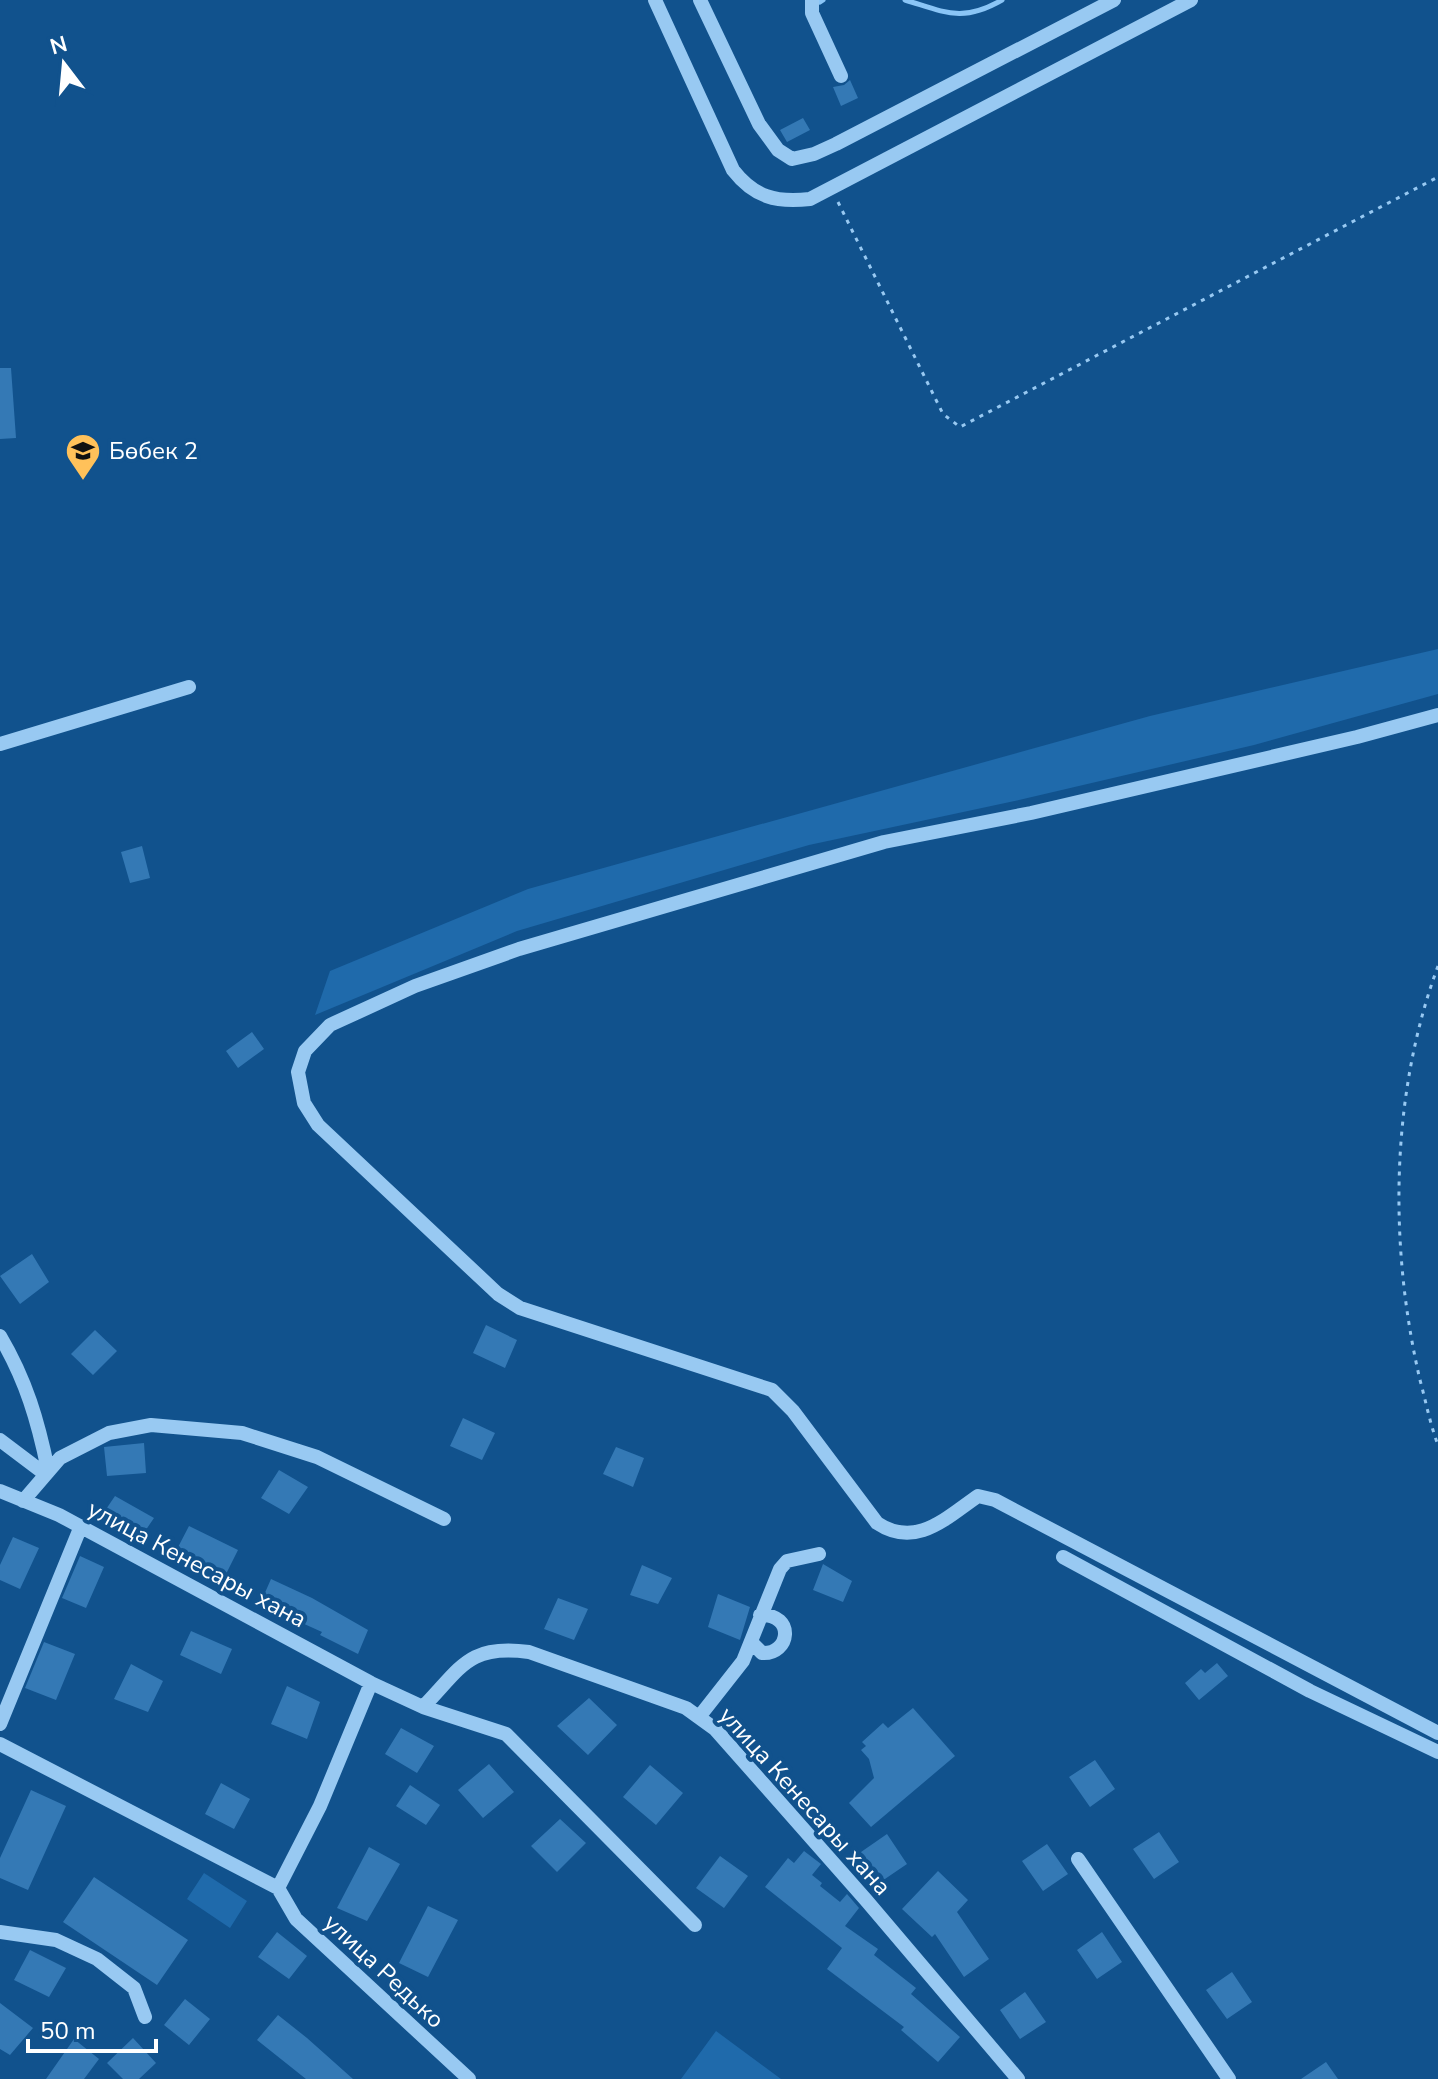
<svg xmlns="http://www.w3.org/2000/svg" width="1438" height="2079" viewBox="0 0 1438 2079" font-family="'Nunito Sans',sans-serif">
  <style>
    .green { fill: #1f6aab }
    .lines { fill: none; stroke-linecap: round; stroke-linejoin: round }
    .stream { stroke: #8ac5f6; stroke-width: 5 }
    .building { fill: #3479b5 }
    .path { stroke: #98c9f2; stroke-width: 3; stroke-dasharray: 4 6; stroke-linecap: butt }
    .minor { stroke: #98c9f2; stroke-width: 14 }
    .labels { text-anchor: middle; stroke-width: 8; stroke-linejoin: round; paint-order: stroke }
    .poi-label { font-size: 24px; fill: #fff; stroke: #11528d; text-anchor: start }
    .street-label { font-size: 24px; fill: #fff; stroke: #11528d }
  </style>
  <rect width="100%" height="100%" fill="#11528d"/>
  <path class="green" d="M 1438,649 L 1438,694 L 1254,745 L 1019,800 L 809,845 L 517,931 L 315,1015 L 330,971 L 528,889 L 1150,716 Z
    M 204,1873 L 247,1901 L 230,1928 L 187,1899 Z
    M 716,2031 L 781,2079 L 681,2079 Z"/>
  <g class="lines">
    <path class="stream" d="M 905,0 C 945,12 962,23 1002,0
      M 820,2 L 823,0"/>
  </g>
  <path class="building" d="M 850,80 L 858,98 L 841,106 L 833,87 L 844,85 Z
    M 803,118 L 810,130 L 787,142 L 780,130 Z
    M 0,368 L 11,368 L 16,438 L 0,439 Z
    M 142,846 L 150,878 L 130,883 L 121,852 Z
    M 252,1032 L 264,1049 L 238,1068 L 226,1051 Z
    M 32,1254 L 49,1282 L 20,1304 L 0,1276 Z
    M 486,1325 L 517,1340 L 505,1368 L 473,1353 Z
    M 95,1330 L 117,1351 L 93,1375 L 71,1354 Z
    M 463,1418 L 495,1433 L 482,1460 L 450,1446 Z
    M 144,1443 L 146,1473 L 107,1476 L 104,1447 Z
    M 616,1447 L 644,1458 L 633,1487 L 603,1474 Z
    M 279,1470 L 308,1487 L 289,1514 L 261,1498 Z
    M 115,1496 L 154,1518 L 139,1540 L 100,1518 Z
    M 189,1526 L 238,1550 L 225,1576 L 175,1553 Z
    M 13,1537 L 39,1548 L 20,1589 L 0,1580 L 0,1565 Z
    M 80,1556 L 104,1567 L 86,1608 L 62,1598 Z
    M 823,1564 L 852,1581 L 843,1602 L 813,1590 Z
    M 642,1565 L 672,1578 L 658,1604 L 630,1595 Z
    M 271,1579 L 312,1598 L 368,1630 L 358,1654 L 320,1635 L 322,1632 L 260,1604 Z
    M 718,1594 L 750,1607 L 740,1640 L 708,1627 Z
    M 558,1598 L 588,1609 L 574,1640 L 544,1629 Z
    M 191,1631 L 232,1649 L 221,1674 L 180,1655 Z
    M 44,1642 L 75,1654 L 56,1700 L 25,1688 Z
    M 1217,1663 L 1228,1676 L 1199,1700 L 1185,1683 L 1201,1669 L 1205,1673 Z
    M 131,1664 L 163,1681 L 148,1712 L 114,1699 Z
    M 287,1686 L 320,1702 L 307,1739 L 271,1724 Z
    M 589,1698 L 617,1725 L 588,1755 L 557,1726 Z
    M 913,1708 L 955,1756 L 871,1827 L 849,1803 L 874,1778 L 869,1759 L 861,1750 L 866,1746 L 862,1742 L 883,1723 L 888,1728 Z
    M 401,1728 L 434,1746 L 417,1773 L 385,1754 Z
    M 1095,1760 L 1115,1789 L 1090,1807 L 1069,1777 Z
    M 489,1764 L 514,1792 L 483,1818 L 458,1790 Z
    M 650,1765 L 683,1793 L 656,1825 L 623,1797 Z
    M 221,1783 L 250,1799 L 234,1829 L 205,1814 Z
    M 410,1785 L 440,1805 L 426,1825 L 396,1806 Z
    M 31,1790 L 66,1806 L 28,1890 L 0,1878 L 0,1858 Z
    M 560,1819 L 586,1843 L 557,1872 L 531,1846 Z
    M 1159,1832 L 1179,1862 L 1154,1879 L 1133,1849 Z
    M 887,1834 L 907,1864 L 882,1881 L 861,1852 Z
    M 1047,1844 L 1068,1874 L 1043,1891 L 1022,1861 Z
    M 369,1847 L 400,1864 L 367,1921 L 337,1908 Z
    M 804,1851 L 821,1864 L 812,1875 L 822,1883 L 820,1886 L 840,1902 L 847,1894 L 859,1908 L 845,1926 L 878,1949 L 874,1955 L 916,1988 L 911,1994 L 960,2037 L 938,2062 L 901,2030 L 904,2027 L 827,1969 L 842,1948 L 765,1887 L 788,1858 L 794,1863 Z
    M 720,1856 L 748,1876 L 724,1908 L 696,1888 Z
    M 938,1871 L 968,1900 L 957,1912 L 989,1959 L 964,1977 L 935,1934 L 932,1937 L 902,1909 Z
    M 94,1877 L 188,1940 L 157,1985 L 63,1922 Z
    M 428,1906 L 458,1920 L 428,1977 L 399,1963 Z
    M 277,1932 L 307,1956 L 289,1979 L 258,1957 Z
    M 1102,1932 L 1122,1962 L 1097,1979 L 1077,1950 Z
    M 30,1950 L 66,1968 L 49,1997 L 14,1980 Z
    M 1232,1972 L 1252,2002 L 1227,2019 L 1206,1990 Z
    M 1025,1992 L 1046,2022 L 1020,2039 L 1000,2010 Z
    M 185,1999 L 210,2019 L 189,2045 L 164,2025 Z
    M 0,2003 L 33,2028 L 10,2055 L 0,2049 Z
    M 278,2015 L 307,2038 L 353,2079 L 306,2079 L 257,2040 Z
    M 133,2038 L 156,2063 L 139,2079 L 123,2079 L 107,2063 Z
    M 74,2039 L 99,2059 L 84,2079 L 46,2079 Z
    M 1326,2062 L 1338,2079 L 1301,2079 Z"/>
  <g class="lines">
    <path class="path" d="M 838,202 L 943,414 L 960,427 L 1438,177
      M 1438,966 C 1390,1096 1389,1247 1420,1380 C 1426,1402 1430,1424 1438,1445"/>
    <path class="minor" d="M 655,0 L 733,170 C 754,197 776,203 810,199 L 1191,0
      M 700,0 L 759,124 L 778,150 L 792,159 L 814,154 L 836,144 L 1114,0
      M 812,0 L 812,13 L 841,76
      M 1438,715 L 1357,737 L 1031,813 L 884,842 L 519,949 L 415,986 L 330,1025 L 305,1051 L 298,1072 L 304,1103 L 318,1125 L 498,1294 L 520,1308 L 772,1390 L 793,1411 L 877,1523 C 916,1549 946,1518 978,1496 L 995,1500 L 1438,1733
      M 0,744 L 189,687
      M 0,1336 C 26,1380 38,1421 48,1470
      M 0,1440 L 45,1474
      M 0,1491 L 59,1515 L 371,1683 L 423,1707 L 506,1734 L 695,1925
      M 23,1501 L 60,1458 L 109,1433 L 151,1425 L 242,1433 L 317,1457 L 444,1519
      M 1063,1557 L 1310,1691 L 1438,1752
      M 751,1642 L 762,1653 C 790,1655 796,1614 760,1615
      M 423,1707 C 462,1667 468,1644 529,1652 L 686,1708 L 715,1729 L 866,1900 L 1018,2079
      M 699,1717 L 743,1661 L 780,1569 L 787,1561 L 819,1554
      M 0,1724 L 81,1526
      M 0,1744 L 278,1888
      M 1078,1859 L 1229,2079
      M 278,1888 L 296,1919 L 469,2079
      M 278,1888 L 320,1806 L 371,1683
      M 0,1932 L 56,1940 L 97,1959 L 134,1988 L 145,2017"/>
  </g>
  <defs>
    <symbol id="school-pin" viewBox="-11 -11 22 30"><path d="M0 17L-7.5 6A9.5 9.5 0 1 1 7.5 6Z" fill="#ffc15a" stroke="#11528d"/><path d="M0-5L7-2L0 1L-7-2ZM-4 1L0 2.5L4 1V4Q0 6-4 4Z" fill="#111"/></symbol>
  </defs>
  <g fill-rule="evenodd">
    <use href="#school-pin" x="63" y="431" width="40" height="54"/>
  </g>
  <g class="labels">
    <g class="poi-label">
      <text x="109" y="459">Бөбек 2</text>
    </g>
    <g class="street-label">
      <text transform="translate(197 1564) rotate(28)" y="8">улица Кенесары хана</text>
      <text transform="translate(805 1801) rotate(48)" y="8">улица Кенесары хана</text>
      <text transform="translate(384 1971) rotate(43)" y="8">улица Редько</text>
    </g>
  </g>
  <g transform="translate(64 64) rotate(344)" stroke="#11528d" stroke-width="6" paint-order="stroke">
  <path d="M0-6L14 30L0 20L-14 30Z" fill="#ffffff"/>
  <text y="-12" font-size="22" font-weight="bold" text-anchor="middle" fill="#ffffff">N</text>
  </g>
  <path d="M28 2039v12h128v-12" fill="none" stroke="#ffffff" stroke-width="4"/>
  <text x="40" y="2039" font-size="24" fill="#ffffff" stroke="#11528d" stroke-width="6" paint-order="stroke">50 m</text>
</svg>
